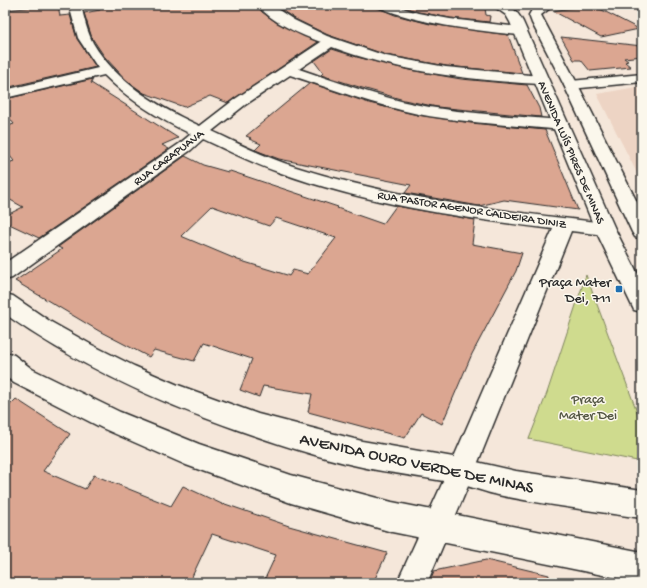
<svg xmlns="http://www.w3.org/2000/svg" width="647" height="588" viewBox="0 0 647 588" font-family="'Gochi Hand',sans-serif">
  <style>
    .built { fill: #edd4c4 }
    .green { fill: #cfdb8e; stroke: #7d835c }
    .building { fill: #dba691; stroke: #2b2b2b; fill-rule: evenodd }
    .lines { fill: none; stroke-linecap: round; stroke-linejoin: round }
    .minor-casing { stroke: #2b2b2b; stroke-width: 3 }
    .tertiary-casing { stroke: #2b2b2b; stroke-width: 3 }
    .secondary-casing { stroke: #2b2b2b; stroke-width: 3 }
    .minor { fill: #fbf7ec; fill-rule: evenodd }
    .tertiary { fill: #fbf7ec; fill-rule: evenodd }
    .secondary { fill: #fbf7ec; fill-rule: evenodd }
    .poi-dot { fill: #1f6fb2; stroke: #fbf7ec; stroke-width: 1.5 }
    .labels { text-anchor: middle; stroke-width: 3; stroke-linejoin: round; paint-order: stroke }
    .far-street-label { font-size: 12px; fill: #2b2b2b; stroke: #fbf7ec }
    .poi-label { font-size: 14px; fill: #2b2b2b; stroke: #fbf7ec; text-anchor: end }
    .park-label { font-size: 14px; fill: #545744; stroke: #fbf7ec }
    .near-street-label { font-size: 17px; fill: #2b2b2b; stroke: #fbf7ec }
  </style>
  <rect width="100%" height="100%" fill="#f5e7da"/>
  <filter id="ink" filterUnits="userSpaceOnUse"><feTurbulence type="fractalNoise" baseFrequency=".025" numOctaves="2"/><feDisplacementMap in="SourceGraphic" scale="8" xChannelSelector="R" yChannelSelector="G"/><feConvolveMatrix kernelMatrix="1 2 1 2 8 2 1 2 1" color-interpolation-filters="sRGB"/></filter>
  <g filter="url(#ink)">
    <path class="built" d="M 642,86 L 642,183 L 597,94 Z"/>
    <path class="green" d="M 586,275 L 642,425 L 642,462 L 529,439 L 547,393 Z"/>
    <path class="building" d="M 58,5 L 60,16 L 70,15 L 77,39 L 96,67 L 5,88 L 5,63 L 6,63 L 5,10 Z
      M 99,5 L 257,5 L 262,12 L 277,23 L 318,42 L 228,103 L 210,96 L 184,107 L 144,93 L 127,81 L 104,56 L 92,38 L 84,13 L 100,10 Z
      M 274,5 L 374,5 L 378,8 L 395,15 L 430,24 L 508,35 L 522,73 L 446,66 L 386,55 L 328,35 L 295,19 Z
      M 398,5 L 464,5 L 485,8 L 486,15 L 490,16 L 489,22 L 450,18 L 418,12 Z
      M 589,5 L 602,10 L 639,29 L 601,37 L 553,11 Z
      M 561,37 L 642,46 L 642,56 L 624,58 L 628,61 L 625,62 L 631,67 L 590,71 L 581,60 L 574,60 Z
      M 332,49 L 357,57 L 409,70 L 461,79 L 527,85 L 539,108 L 541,117 L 437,107 L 404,100 L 359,87 L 321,75 L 323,73 L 314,61 Z
      M 93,79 L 91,83 L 178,138 L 162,145 L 169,149 L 39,238 L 5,222 L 5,216 L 23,207 L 5,197 L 5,164 L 14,161 L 5,150 L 5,127 L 14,124 L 5,113 L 5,99 Z
      M 310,83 L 369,103 L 418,115 L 471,123 L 545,130 L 578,210 L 504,200 L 479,206 L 411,194 L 405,193 L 411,185 L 279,159 L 255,150 L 261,144 L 249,139 L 251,138 L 246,136 Z
      M 185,156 L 203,165 L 228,172 L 230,171 L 338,207 L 337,208 L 383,224 L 396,206 L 475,220 L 472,244 L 522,253 L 516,271 L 472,354 L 442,424 L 421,413 L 405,438 L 308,412 L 312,394 L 263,386 L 259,397 L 240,390 L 252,359 L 204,343 L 194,361 L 154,350 L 149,357 L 99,331 L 15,281 L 62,249 L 58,247 ZM 212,206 L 269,226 L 276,218 L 336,238 L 308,274 L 293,270 L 289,276 L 287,275 L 238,260 L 181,236 Z
      M 16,399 L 70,434 L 43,471 L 85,489 L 94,475 L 171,506 L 183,486 L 224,505 L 225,504 L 289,526 L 387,553 L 373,583 L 263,583 L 276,555 L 212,534 L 189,583 L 5,583 L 5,410 Z
      M 486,560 L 549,575 L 548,583 L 429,583 L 434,571 Z"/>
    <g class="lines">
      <defs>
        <path id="minor" d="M 69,5 L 81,5 C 84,18 87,31 93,43 C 116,82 160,108 200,126 L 235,99 L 321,42 C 303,36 269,21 258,5 L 271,5 L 294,20 L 327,36 L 386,56 L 446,67 L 541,76 L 546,77 L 548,80 L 546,83 L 541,84 C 470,80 399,72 332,47 L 299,69 C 338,82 378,97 419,105 C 466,114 514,116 561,120 L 566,122 L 569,125 L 566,128 L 561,130 C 514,125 465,123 418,114 C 375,105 332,89 290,75 L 245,105 L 212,131 C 239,144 267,158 296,167 C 396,199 501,211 605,223 L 612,225 L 614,229 L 612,233 L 605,235 L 571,231 L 474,472 L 427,583 L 397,583 L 451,464 L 553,229 C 461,218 368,204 281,173 C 254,164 229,151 203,139 L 191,150 L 12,278 L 5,280 L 5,263 L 179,144 L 191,134 C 159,119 129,100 104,75 L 5,98 L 5,90 L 98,68 L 78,38 Z
          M 376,5 L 393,5 L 418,13 L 450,19 L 520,27 L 524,28 L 526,31 L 524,34 L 520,35 C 471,30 424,25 378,7 Z
          M 642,74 L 642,82 L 571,89 L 566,88 L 564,85 L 566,82 L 571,81 Z"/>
        <path id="tertiary" d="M 5,294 L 13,296 L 51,322 L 92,345 L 134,366 L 178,385 L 258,414 L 362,441 L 459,458 L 516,471 L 642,490 L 642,518 C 594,511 545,505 498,495 C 485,492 472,487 459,484 C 426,477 394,474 362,467 C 320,458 278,444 238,430 C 155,401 77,365 5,314 Z
          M 5,352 L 14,355 L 32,369 L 120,412 L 199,444 L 291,475 L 392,502 L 642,552 L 642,583 L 392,532 L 291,503 L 186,465 L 102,428 L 14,383 L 5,376 Z"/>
        <path id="secondary" d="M 492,5 C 508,5 515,6 523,22 L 615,229 L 642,282 L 642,312 L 634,310 L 595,229 L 510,22 L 506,15 Z
          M 539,5 L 554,5 L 541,15 L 578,85 L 642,212 L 642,239 L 635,237 L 632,232 L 564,85 L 532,23 L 529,15 L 533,8 Z"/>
      </defs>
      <use href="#minor" class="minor-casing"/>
      <use href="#tertiary" class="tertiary-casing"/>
      <use href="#secondary" class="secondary-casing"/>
      <use href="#minor" class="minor"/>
      <use href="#tertiary" class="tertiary"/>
      <use href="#secondary" class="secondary"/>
    </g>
  </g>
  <rect class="poi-dot" x="615" y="285" width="8" height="8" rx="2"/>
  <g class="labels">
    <g class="far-street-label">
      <text transform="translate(572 152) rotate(67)" y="4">AVENIDA LUÍS PIRES DE MINAS</text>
      <text transform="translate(168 157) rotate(-37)" y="4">RUA CARAPUAVA</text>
      <text transform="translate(472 209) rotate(9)" y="4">RUA PASTOR AGENOR CALDEIRA DINIZ</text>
    </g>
    <g class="poi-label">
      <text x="611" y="286">Praça Mater<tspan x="611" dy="16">Dei, 711</tspan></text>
    </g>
    <g class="park-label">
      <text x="588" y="403">Praça<tspan x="588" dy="16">Mater Dei</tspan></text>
    </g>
    <g class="near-street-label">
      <text transform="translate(417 462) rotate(12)" y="6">AVENIDA OURO VERDE DE MINAS</text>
    </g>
  </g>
  <rect width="647" height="588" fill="none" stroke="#fbf7ec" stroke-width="20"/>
  <rect x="10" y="10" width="627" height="568" fill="none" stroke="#2b2b2b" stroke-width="1.5" filter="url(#ink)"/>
</svg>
